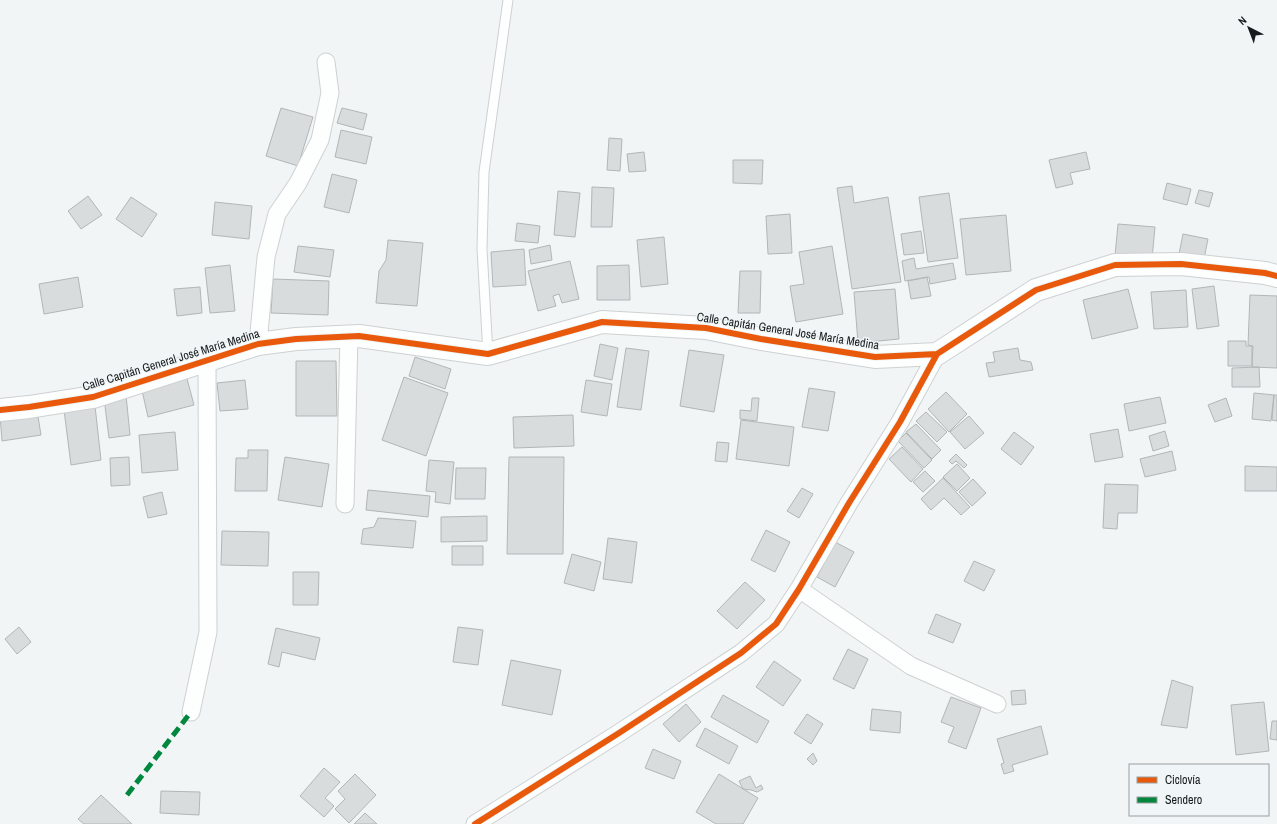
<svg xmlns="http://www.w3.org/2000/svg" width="1277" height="824" viewBox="0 0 1277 824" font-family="'Archivo Narrow',sans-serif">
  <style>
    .building { fill: #d9dcdd; stroke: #b3b6b7 }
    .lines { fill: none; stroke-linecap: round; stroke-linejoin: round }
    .service-casing { stroke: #ced1d2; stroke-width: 11 }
    .minor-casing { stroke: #ced1d2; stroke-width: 19 }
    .tertiary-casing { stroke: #ced1d2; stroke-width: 24 }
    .service { stroke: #fdfefe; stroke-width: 9 }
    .minor { stroke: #fdfefe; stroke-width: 17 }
    .tertiary { stroke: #fdfefe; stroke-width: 22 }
    .quiet { stroke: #00873e; stroke-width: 5; stroke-dasharray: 10 5; stroke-linecap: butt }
    .cycleway-casing { stroke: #f0f6f7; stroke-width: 8 }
    .cycleway { stroke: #e8590c; stroke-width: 6 }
    .labels { text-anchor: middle; stroke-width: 3; stroke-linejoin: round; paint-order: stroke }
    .street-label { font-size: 12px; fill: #17191a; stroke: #f0f6f7 }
  </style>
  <rect width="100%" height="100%" fill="#f1f5f6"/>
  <path class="building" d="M 281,108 L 313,117 L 298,166 L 266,156 Z
    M 342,108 L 367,114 L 363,130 L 337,123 Z
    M 341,130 L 372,137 L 366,164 L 335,157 Z
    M 609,138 L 622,139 L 620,171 L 607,170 Z
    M 644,152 L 646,171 L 629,172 L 627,154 Z
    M 1086,152 L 1090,169 L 1070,173 L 1073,184 L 1056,188 L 1049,160 Z
    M 733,160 L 763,160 L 762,184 L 733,183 Z
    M 332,174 L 357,180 L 349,213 L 324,207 Z
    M 1167,183 L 1191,189 L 1187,205 L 1163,199 Z
    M 852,186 L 854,203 L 888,197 L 901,282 L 852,289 L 837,188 Z
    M 592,187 L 614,188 L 612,227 L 591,227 Z
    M 1199,190 L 1213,193 L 1209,207 L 1195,203 Z
    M 558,191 L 580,193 L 575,237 L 554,235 Z
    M 949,193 L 958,258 L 928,262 L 919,197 Z
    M 88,196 L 102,215 L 81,229 L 68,211 Z
    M 131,197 L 157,214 L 142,237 L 116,219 Z
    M 215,202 L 252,206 L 249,239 L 212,235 Z
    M 790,214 L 792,253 L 768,254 L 766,216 Z
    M 1006,215 L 1011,271 L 966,275 L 960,219 Z
    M 517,223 L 540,226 L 538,243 L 515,241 Z
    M 1118,224 L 1155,227 L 1152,259 L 1115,256 Z
    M 921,231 L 924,253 L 904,255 L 901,234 Z
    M 1183,234 L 1208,239 L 1204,259 L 1179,254 Z
    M 664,237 L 668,284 L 641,287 L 637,240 Z
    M 388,240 L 423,243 L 417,306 L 376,303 L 379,271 L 386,260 Z
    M 550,245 L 552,260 L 531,264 L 529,250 Z
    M 298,246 L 334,250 L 330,277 L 294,272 Z
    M 832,246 L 843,314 L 796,322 L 790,286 L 804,284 L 799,252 Z
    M 524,249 L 526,285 L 493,287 L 491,252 Z
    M 914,258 L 916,269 L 953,263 L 956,279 L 930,284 L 929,277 L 905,281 L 902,261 Z
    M 570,261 L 579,299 L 562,303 L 559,294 L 553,296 L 556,306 L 538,311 L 528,271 Z
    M 230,265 L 235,311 L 210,313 L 205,268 Z
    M 629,265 L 630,300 L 597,300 L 597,266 Z
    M 740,271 L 761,271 L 760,313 L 738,313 Z
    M 78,277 L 83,307 L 44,314 L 39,284 Z
    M 927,277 L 931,296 L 911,299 L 908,281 Z
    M 273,279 L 329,281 L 328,315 L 271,313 Z
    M 1214,286 L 1219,326 L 1197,329 L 1192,289 Z
    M 200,287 L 202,313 L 177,316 L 174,289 Z
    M 895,289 L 899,339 L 858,343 L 854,292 Z
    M 1128,289 L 1138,328 L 1092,339 L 1083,300 Z
    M 1186,290 L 1188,327 L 1154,329 L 1151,292 Z
    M 1250,295 L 1277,296 L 1277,368 L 1252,367 L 1253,346 L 1248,345 Z
    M 1228,341 L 1246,341 L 1246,346 L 1252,346 L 1252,366 L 1228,366 Z
    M 600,344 L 618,348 L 612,380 L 594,376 Z
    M 626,348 L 649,351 L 641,410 L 617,407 Z
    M 1018,348 L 1020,360 L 1031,362 L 1033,370 L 989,377 L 986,363 L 995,362 L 993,352 Z
    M 689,350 L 724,355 L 714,412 L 680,406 Z
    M 415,357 L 451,369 L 445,389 L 409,376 Z
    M 296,361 L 336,361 L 337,416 L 296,416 Z
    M 1259,367 L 1260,387 L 1232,387 L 1232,368 Z
    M 186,375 L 194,405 L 148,417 L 141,386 Z
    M 404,377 L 448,393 L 426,456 L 382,440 Z
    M 245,380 L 248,409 L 220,411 L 217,383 Z
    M 586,380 L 612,384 L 607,416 L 581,412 Z
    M 809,388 L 835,392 L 828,431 L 802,427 Z
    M 946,392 L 967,414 L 949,432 L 928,409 Z
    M 1254,393 L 1274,395 L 1271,421 L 1252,419 Z
    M 126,395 L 130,435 L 109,438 L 104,398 Z
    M 1274,395 L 1277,395 L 1277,421 L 1272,420 Z
    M 1160,397 L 1166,423 L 1129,431 L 1124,404 Z
    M 752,398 L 759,398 L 757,421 L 740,419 L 740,410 L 751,411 Z
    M 1226,398 L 1232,416 L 1215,422 L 1208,405 Z
    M 95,406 L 101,460 L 71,465 L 64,410 Z
    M 37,410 L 41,435 L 2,441 L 0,415 Z
    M 926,412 L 947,432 L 937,442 L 916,421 Z
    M 573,415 L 574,446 L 514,448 L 513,417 Z
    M 969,416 L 984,433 L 965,449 L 950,432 Z
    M 741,420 L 794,427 L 789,466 L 736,459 Z
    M 916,424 L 941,450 L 932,459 L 906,432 Z
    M 1118,429 L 1123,457 L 1095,462 L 1090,434 Z
    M 1165,431 L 1169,446 L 1153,451 L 1149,436 Z
    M 175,432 L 178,470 L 142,473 L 139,435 Z
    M 1014,432 L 1034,447 L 1021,465 L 1001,449 Z
    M 906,433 L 932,460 L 924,468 L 898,441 Z
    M 717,442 L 729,443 L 727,462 L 715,461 Z
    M 902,447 L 923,469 L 911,482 L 889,459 Z
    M 248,450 L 268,450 L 267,491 L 235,491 L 236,458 L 248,458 Z
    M 1172,451 L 1176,470 L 1145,477 L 1140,459 Z
    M 956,454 L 967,465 L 964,468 L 956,461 L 952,464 L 949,461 Z
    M 129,457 L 130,485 L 111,486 L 110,458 Z
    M 285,457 L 329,464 L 322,507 L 278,500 Z
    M 509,457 L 564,457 L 563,554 L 507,554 Z
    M 429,460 L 454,462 L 450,504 L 435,502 L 436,492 L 426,491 Z
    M 957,464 L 970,478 L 957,491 L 943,477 Z
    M 1245,466 L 1277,467 L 1277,491 L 1245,491 Z
    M 456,468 L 486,468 L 485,499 L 455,499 Z
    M 925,471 L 935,481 L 923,492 L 913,482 Z
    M 943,478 L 970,507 L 961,515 L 944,498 L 931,510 L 921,499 Z
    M 973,479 L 986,493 L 972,506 L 959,492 Z
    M 1105,484 L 1138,485 L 1137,513 L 1118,513 L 1117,529 L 1103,528 Z
    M 802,488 L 813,494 L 799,518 L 787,511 Z
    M 368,490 L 430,496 L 428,517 L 366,510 Z
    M 162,492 L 167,514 L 148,518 L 143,497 Z
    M 487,516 L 487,541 L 441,542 L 441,517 Z
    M 378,518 L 416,521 L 413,548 L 361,544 L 363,529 L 374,527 Z
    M 766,530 L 790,542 L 775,572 L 751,560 Z
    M 222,531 L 269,532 L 268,566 L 221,565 Z
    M 608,538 L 637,542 L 632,583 L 603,579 Z
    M 835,542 L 854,552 L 835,587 L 817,577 Z
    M 452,546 L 483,546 L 483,565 L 452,565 Z
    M 572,554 L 601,562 L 594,591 L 564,583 Z
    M 974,561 L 995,570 L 984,591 L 964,581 Z
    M 293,572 L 319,572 L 318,605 L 293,605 Z
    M 745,582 L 765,600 L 737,629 L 717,611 Z
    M 936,614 L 961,624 L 953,643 L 928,633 Z
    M 19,627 L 31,642 L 17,654 L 5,639 Z
    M 458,627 L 483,630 L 478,665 L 453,662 Z
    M 276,628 L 320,638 L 315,660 L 282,652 L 279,667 L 268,664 Z
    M 848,649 L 868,659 L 854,689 L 833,679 Z
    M 511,660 L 561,670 L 552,715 L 502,705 Z
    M 774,661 L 801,680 L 783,706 L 756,687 Z
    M 1172,680 L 1193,687 L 1187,728 L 1161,725 Z
    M 1025,690 L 1026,704 L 1012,705 L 1011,691 Z
    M 723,695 L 769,721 L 757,743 L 711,717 Z
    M 951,697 L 981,708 L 966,749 L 948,742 L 954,727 L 941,722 Z
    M 1264,702 L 1269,751 L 1236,755 L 1231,705 Z
    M 686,704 L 701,722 L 679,742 L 663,724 Z
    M 872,709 L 901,712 L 900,733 L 870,730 Z
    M 807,714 L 823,724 L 811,744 L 794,733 Z
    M 1272,721 L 1277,721 L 1277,740 L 1270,739 Z
    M 1041,726 L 1048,754 L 1012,765 L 1014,771 L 1004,774 L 1001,764 L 1004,763 L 997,739 Z
    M 705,728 L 738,746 L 729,764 L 696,746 Z
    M 653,749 L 681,761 L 674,779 L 645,768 Z
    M 813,753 L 817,761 L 813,765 L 807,759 Z
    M 324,768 L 340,782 L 325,798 L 334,806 L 324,817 L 300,796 Z
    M 355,774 L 376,795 L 349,823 L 335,809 L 345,799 L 338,791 Z
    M 719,774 L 758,798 L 743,824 L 716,824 L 696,812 Z
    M 750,776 L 756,788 L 761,785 L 763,789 L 757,792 L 751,790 L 743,789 L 739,781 Z
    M 161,791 L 200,792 L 199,815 L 160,813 Z
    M 101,795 L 132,824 L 84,824 L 78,819 Z
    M 365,813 L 377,824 L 354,824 Z"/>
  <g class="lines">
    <defs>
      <path id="service" d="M 488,354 L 482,249 L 484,172 L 508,0"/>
      <path id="minor" d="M 258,344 L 266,257 L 277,214 L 298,183 L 320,140 L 330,93 L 326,62
        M 345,504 L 349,336
        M 799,589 L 911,666 L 997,704
        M 191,712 L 208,632 L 207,360
        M 475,824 L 619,733 L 741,653 L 776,624 L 799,589 L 849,503 L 900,422 L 937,354"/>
      <path id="tertiary" d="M 0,410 L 29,407 L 93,397 L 258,344 L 296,339 L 359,336 L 488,354 L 602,322 L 706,328 L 761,339 L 875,357 L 937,354 L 1036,290 L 1115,265 L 1181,264 L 1265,273 L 1277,276"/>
    </defs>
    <use href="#service" class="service-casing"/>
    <use href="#minor" class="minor-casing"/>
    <use href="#tertiary" class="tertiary-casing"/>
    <use href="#service" class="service"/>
    <use href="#minor" class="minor"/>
    <use href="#tertiary" class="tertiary"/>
    <path class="quiet" d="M 127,795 L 191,712"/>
    <defs>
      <path id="cycleway" d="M 0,410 L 29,407 L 93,397 L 258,344 L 296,339 L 359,336 L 488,354 L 602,322 L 706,328 L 761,339 L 875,357 L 937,354 L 1036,290 L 1115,265 L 1181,264 L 1265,273 L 1277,276
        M 475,824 L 619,733 L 741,653 L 776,624 L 799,589 L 849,503 L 900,422 L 937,354"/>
    </defs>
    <use href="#cycleway" class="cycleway-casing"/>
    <use href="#cycleway" class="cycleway"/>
  </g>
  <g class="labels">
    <g class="street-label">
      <text transform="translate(788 331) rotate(9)" y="4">Calle Capitán General José María Medina</text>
      <text transform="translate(171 360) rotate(-17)" y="4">Calle Capitán General José María Medina</text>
    </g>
  </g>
  <rect x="1129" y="764" width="140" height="52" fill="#f0f6f7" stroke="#999e9f"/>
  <rect x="1137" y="777" width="20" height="6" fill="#e8590c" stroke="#999e9f"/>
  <text x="1165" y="784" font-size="12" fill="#17191a">Ciclovía</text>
  <rect x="1137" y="797" width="20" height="6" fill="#00873e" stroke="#999e9f"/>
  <text x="1165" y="804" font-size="12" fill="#17191a">Sendero</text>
  <g transform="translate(1249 28) rotate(318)" stroke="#f0f6f7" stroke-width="3" paint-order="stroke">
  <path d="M0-3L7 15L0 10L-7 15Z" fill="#17191a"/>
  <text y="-6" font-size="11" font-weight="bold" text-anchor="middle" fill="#17191a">N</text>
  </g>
</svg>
